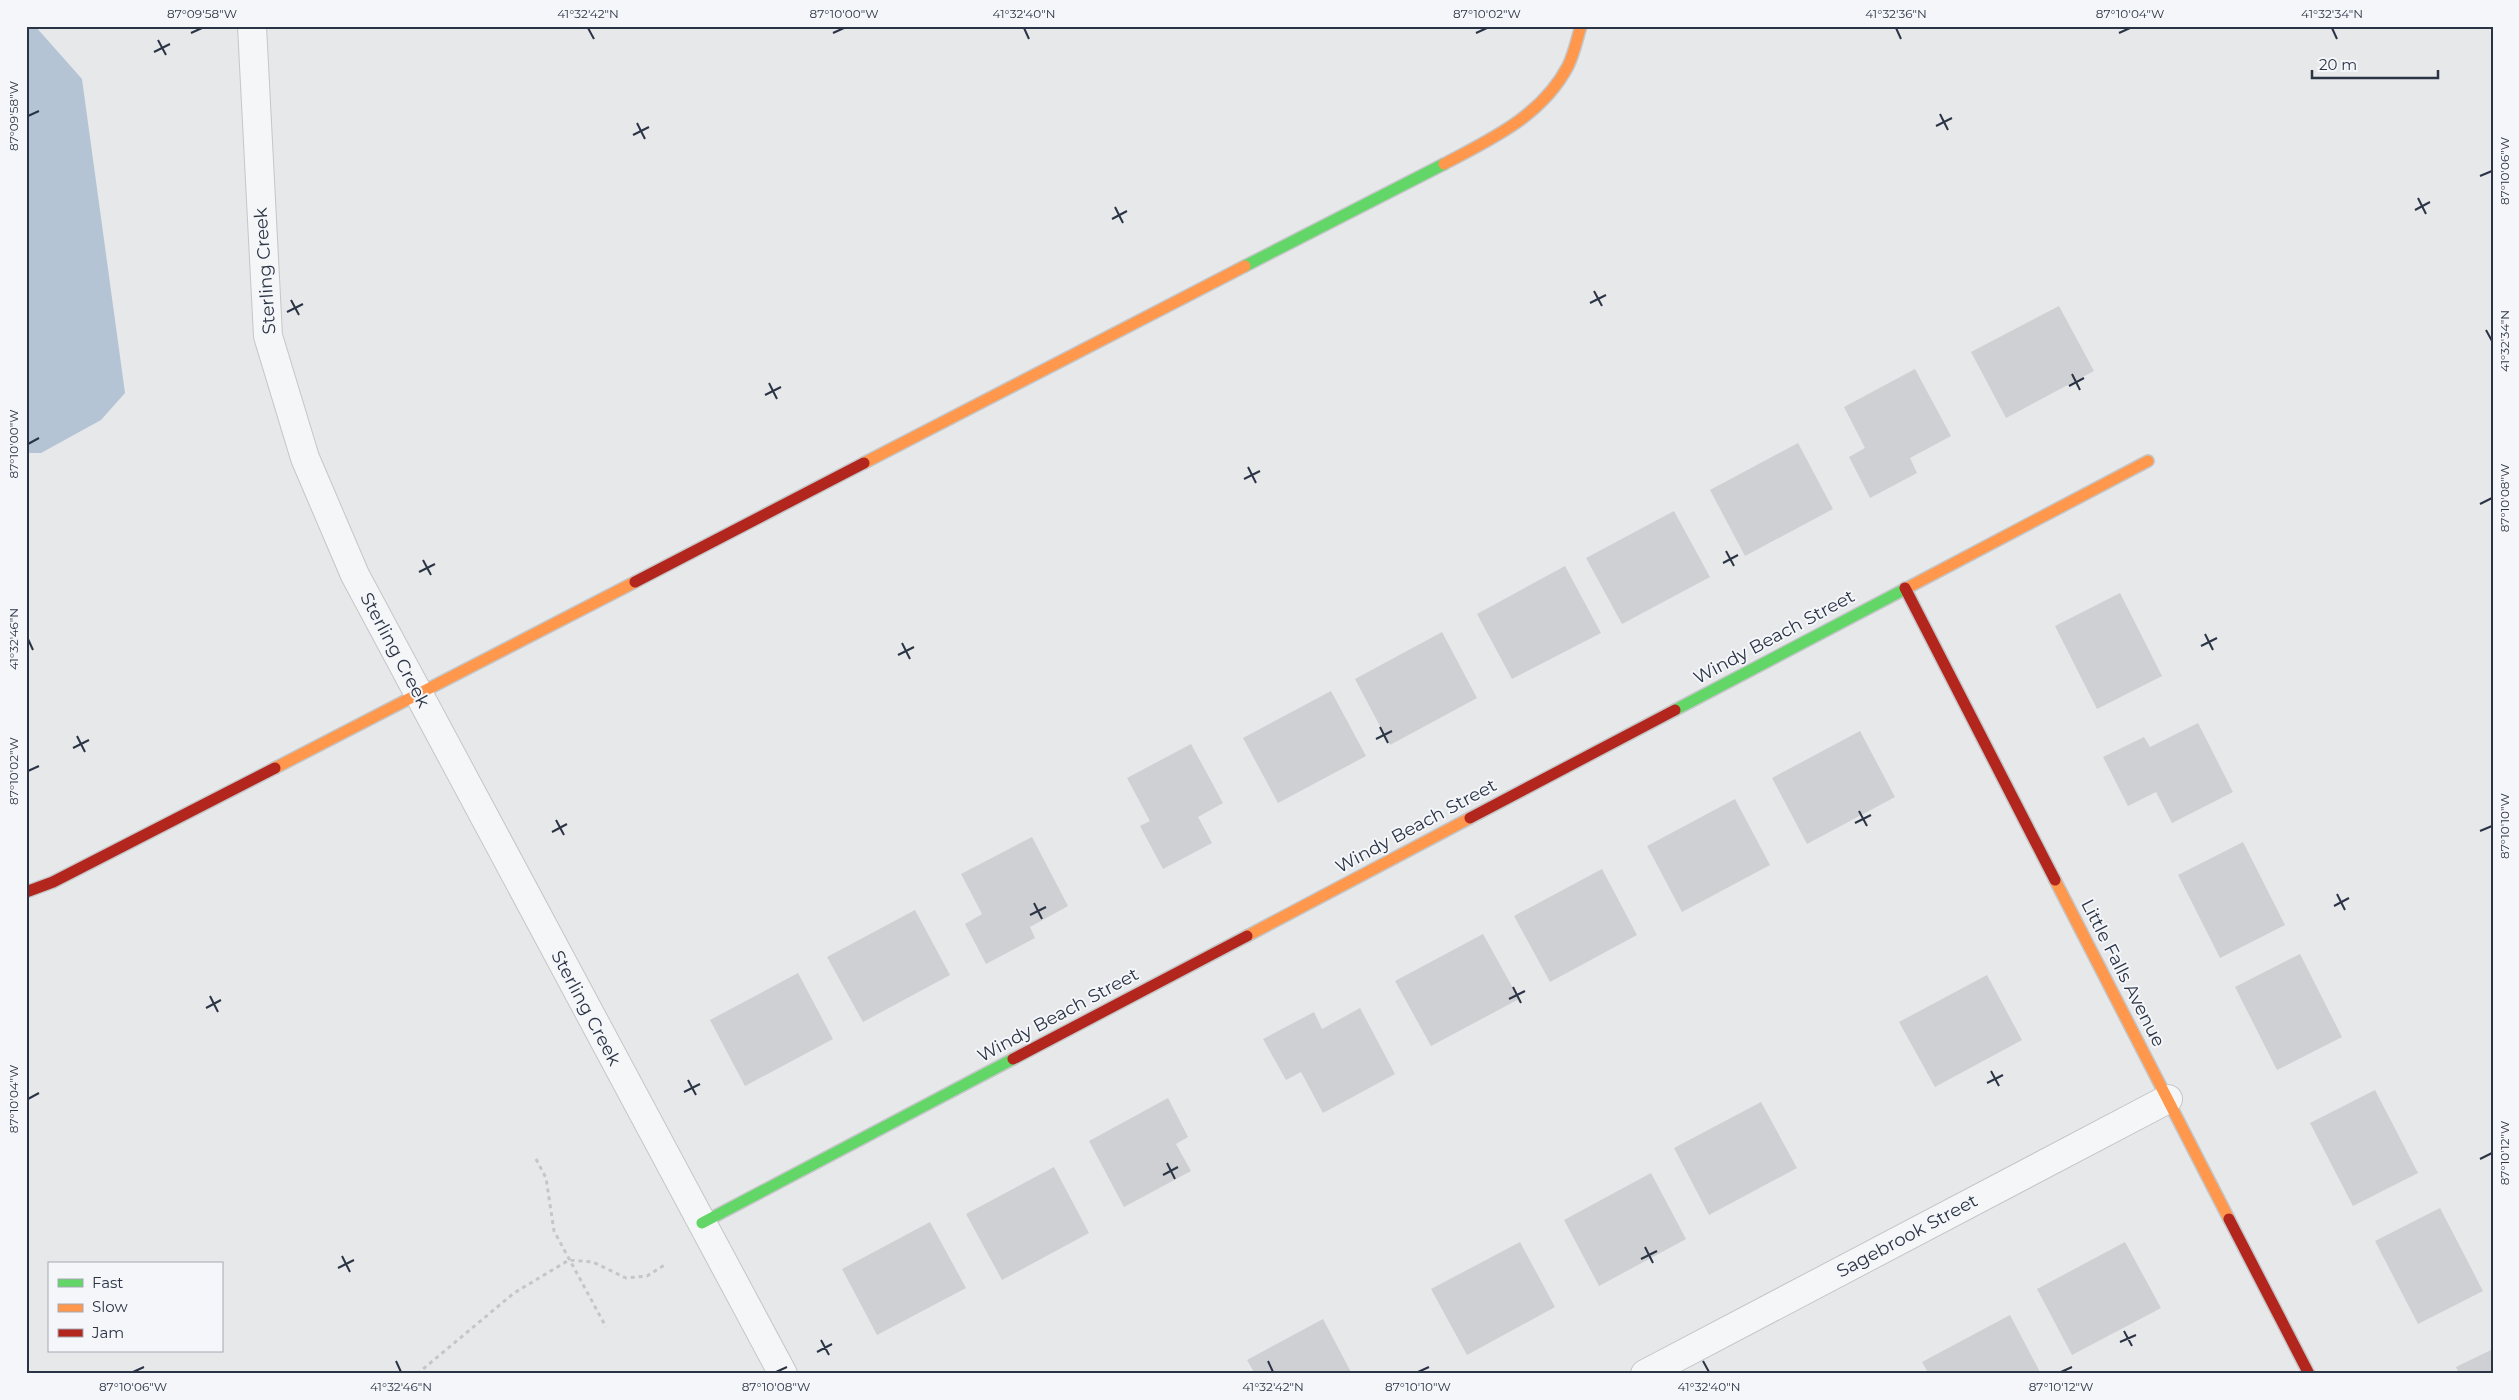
<svg xmlns="http://www.w3.org/2000/svg" width="2519" height="1400" viewBox="0 0 2519 1400" font-family="Montserrat,sans-serif">
  <style>
    .water { fill: #b4c4d5 }
    .building { fill: #ced0d3 }
    .lines { fill: none; stroke-linecap: round; stroke-linejoin: round }
    .street-casing { stroke: #c4c6c8; stroke-width: 30 }
    .fast-casing { stroke: #c4c6c8; stroke-width: 14 }
    .slow-casing { stroke: #c4c6c8; stroke-width: 14 }
    .jam-casing { stroke: #c4c6c8; stroke-width: 14 }
    .path { stroke: #c5c6ca; stroke-width: 3; stroke-dasharray: 4 4; stroke-linecap: butt }
    .street { stroke: #f5f6f7; stroke-width: 28 }
    .fast { stroke: #63d668; stroke-width: 11 }
    .slow { stroke: #ff974d; stroke-width: 11 }
    .jam { stroke: #b3261e; stroke-width: 11 }
    .ticks { fill: none; stroke: #2b3445; stroke-width: 2 }
    .labels { text-anchor: middle; stroke-width: 4; stroke-linejoin: round; paint-order: stroke }
    .street-label { font-size: 18px; fill: #2b3445; stroke: #f4f6f9 }
    .neatline { fill: none; stroke: #2b3445; stroke-width: 2 }
    .ticks-label { font-size: 12px; text-anchor: middle; fill: #2b3445 }
  </style>
  <rect width="100%" height="100%" fill="#e6e8ea"/>
  <path class="water" d="M 26,26 L 35,26 L 82,79 L 125,393 L 101,420 L 41,453 L 26,453 Z"/>
  <path class="building" d="M 2059,306 L 2094,371 L 2006,418 L 1971,352 Z
    M 1915,369 L 1951,436 L 1910,458 L 1917,473 L 1870,498 L 1849,457 L 1865,448 L 1844,407 Z
    M 1798,443 L 1833,509 L 1745,556 L 1710,490 Z
    M 1674,511 L 1710,577 L 1622,624 L 1586,558 Z
    M 1565,566 L 1601,633 L 1512,679 L 1477,614 Z
    M 2120,593 L 2162,676 L 2097,709 L 2055,626 Z
    M 1442,632 L 1477,698 L 1390,745 L 1355,679 Z
    M 1331,691 L 1366,756 L 1278,803 L 1243,738 Z
    M 2198,723 L 2233,792 L 2172,823 L 2156,792 L 2128,806 L 2103,757 L 2144,737 L 2150,747 Z
    M 1860,731 L 1895,797 L 1807,844 L 1772,778 Z
    M 1191,744 L 1223,803 L 1198,817 L 1212,843 L 1163,869 L 1140,826 L 1150,821 L 1127,778 Z
    M 1735,799 L 1770,865 L 1682,912 L 1647,846 Z
    M 1032,837 L 1068,906 L 1030,927 L 1035,938 L 986,964 L 965,924 L 982,914 L 961,874 Z
    M 2243,842 L 2285,925 L 2220,958 L 2178,875 Z
    M 1602,869 L 1637,935 L 1550,982 L 1514,916 Z
    M 915,910 L 950,975 L 863,1022 L 827,957 Z
    M 1483,934 L 1519,999 L 1431,1046 L 1395,981 Z
    M 2300,954 L 2342,1037 L 2277,1070 L 2235,987 Z
    M 798,973 L 833,1039 L 745,1086 L 710,1020 Z
    M 1987,975 L 2022,1040 L 1935,1087 L 1899,1022 Z
    M 1360,1008 L 1395,1074 L 1323,1113 L 1301,1072 L 1286,1080 L 1263,1039 L 1314,1012 L 1322,1029 Z
    M 2375,1090 L 2418,1173 L 2353,1206 L 2310,1123 Z
    M 1168,1098 L 1188,1137 L 1176,1144 L 1191,1171 L 1124,1207 L 1089,1141 Z
    M 1761,1102 L 1797,1168 L 1709,1215 L 1674,1148 Z
    M 1054,1167 L 1089,1233 L 1002,1280 L 966,1214 Z
    M 1651,1173 L 1686,1239 L 1599,1286 L 1564,1220 Z
    M 2440,1208 L 2483,1291 L 2418,1324 L 2375,1241 Z
    M 930,1222 L 966,1288 L 877,1335 L 842,1269 Z
    M 1520,1242 L 1555,1307 L 1467,1355 L 1431,1289 Z
    M 2125,1242 L 2161,1308 L 2072,1355 L 2037,1289 Z
    M 2010,1315 L 2041,1374 L 1929,1374 L 1922,1362 Z
    M 1323,1319 L 1352,1374 L 1255,1374 L 1247,1360 Z
    M 2493,1349 L 2493,1374 L 2459,1374 L 2456,1367 Z"/>
  <g class="lines">
    <defs>
      <path id="street" d="M 252,26 L 268,336 L 305,458 L 355,575 L 783,1374
        M 1645,1374 L 2168,1099"/>
      <path id="fast" d="M 1245,266 L 1444,164
        M 1675,710 L 1907,588
        M 702,1223 L 1013,1059"/>
      <path id="slow" d="M 1444,164 C 1491,139 1542,116 1568,66 C 1574,54 1577,39 1581,26
        M 864,463 L 1245,266
        M 1907,588 L 2148,461
        M 275,768 L 635,582
        M 2055,880 L 2229,1219
        M 1247,936 L 1470,818"/>
      <path id="jam" d="M 635,582 L 864,463
        M 1905,588 L 2055,880
        M 1470,818 L 1675,710
        M 26,892 L 53,882 L 275,768
        M 1013,1059 L 1247,936
        M 2229,1219 L 2309,1374"/>
    </defs>
    <use href="#street" class="street-casing"/>
    <use href="#fast" class="fast-casing"/>
    <use href="#slow" class="slow-casing"/>
    <use href="#jam" class="jam-casing"/>
    <path class="path" d="M 536,1159 L 546,1178 L 554,1231 L 606,1327
      M 417,1374 L 514,1293 L 569,1260 L 593,1262 L 626,1278 L 647,1276 L 666,1264"/>
    <use href="#street" class="street"/>
    <use href="#fast" class="fast"/>
    <use href="#slow" class="slow"/>
    <use href="#jam" class="jam"/>
  </g>
  <path class="ticks" d="M 588,28 L 594,39M 1024,28 L 1029,39M 1896,28 L 1901,39M 2332,28 L 2337,39M 191,33 L 202,28M 833,33 L 844,28M 1476,33 L 1487,28M 2119,33 L 2130,28M 158,40 L 166,55M 154,52 L 170,44M 1940,114 L 1948,130M 28,116 L 39,111M 637,123 L 645,139M 1936,126 L 1952,118M 633,135 L 649,127M 2480,176 L 2492,171M 2418,198 L 2426,214M 1115,207 L 1123,223M 2415,210 L 2430,202M 1112,219 L 1127,211M 1594,291 L 1602,306M 291,300 L 299,315M 1590,303 L 1606,295M 287,312 L 303,304M 2486,330 L 2492,341M 2072,374 L 2080,390M 769,383 L 777,399M 2069,386 L 2084,378M 765,395 L 781,387M 28,444 L 39,438M 1248,467 L 1256,483M 1244,479 L 1260,471M 2480,504 L 2492,498M 1726,551 L 1734,566M 423,560 L 431,575M 1723,563 L 1738,555M 419,572 L 435,564M 2205,634 L 2213,650M 28,639 L 33,650M 902,643 L 910,659M 2201,646 L 2217,638M 898,655 L 914,647M 1380,727 L 1388,743M 77,736 L 85,752M 1376,739 L 1392,731M 73,748 L 89,740M 28,771 L 39,766M 1859,811 L 1867,826M 556,820 L 564,835M 1855,823 L 1871,815M 2480,831 L 2492,826M 552,832 L 567,824M 2337,894 L 2345,910M 1034,903 L 1042,919M 2334,906 L 2349,898M 1030,915 L 1046,907M 1513,987 L 1521,1003M 210,996 L 218,1012M 1509,999 L 1525,991M 206,1008 L 221,1000M 1991,1071 L 1999,1086M 688,1080 L 696,1095M 1987,1083 L 2003,1075M 684,1092 L 700,1084M 28,1099 L 39,1093M 2480,1159 L 2492,1153M 1167,1163 L 1175,1179M 1163,1175 L 1178,1167M 1645,1247 L 1653,1263M 342,1256 L 350,1272M 1641,1259 L 1657,1251M 338,1268 L 354,1260M 2124,1331 L 2132,1346M 821,1340 L 829,1355M 2120,1342 L 2136,1335M 817,1352 L 832,1344M 396,1361 L 401,1372M 1268,1361 L 1273,1372M 1703,1361 L 1709,1372M 133,1372 L 144,1367M 776,1372 L 787,1367M 1418,1372 L 1429,1367M 2061,1372 L 2072,1367"/>
  <g class="labels">
    <g class="street-label">
      <text transform="translate(265 271) rotate(-94)" y="6">Sterling Creek</text>
      <text transform="translate(1774 637) rotate(-28)" y="6">Windy Beach Street</text>
      <text transform="translate(395 650) rotate(62)" y="6">Sterling Creek</text>
      <text transform="translate(1416 826) rotate(-28)" y="6">Windy Beach Street</text>
      <text transform="translate(2123 973) rotate(63)" y="6">Little Falls Avenue</text>
      <text transform="translate(586 1008) rotate(62)" y="6">Sterling Creek</text>
      <text transform="translate(1058 1015) rotate(-28)" y="6">Windy Beach Street</text>
      <text transform="translate(1907 1236) rotate(-28)" y="6">Sagebrook Street</text>
    </g>
  </g>
  <rect width="2519" height="1400" fill="none" stroke="#f4f6f9" stroke-width="55"/>
  <rect x="48" y="1262" width="175" height="90" fill="#f4f6f9" stroke="#a4a8b1"/>
  <rect x="58" y="1279" width="25" height="8" fill="#63d668" stroke="#a4a8b1"/>
  <text x="92" y="1288" font-size="15" fill="#2b3445">Fast</text>
  <rect x="58" y="1304" width="25" height="8" fill="#ff974d" stroke="#a4a8b1"/>
  <text x="92" y="1312" font-size="15" fill="#2b3445">Slow</text>
  <rect x="58" y="1329" width="25" height="8" fill="#b3261e" stroke="#a4a8b1"/>
  <text x="92" y="1338" font-size="15" fill="#2b3445">Jam</text>
  <path d="M2312 70v8h126v-8" fill="none" stroke="#2b3445" stroke-width="2.5"/>
  <text x="2319" y="70" font-size="15" fill="#2b3445" stroke="#f4f6f9" stroke-width="4" paint-order="stroke">20 m</text>
  <rect x="28" y="28" width="2464" height="1344" class="neatline"/>
  <g class="ticks-label">
    <text x="202" y="18">87°09'58"W</text>
    <text x="588" y="18">41°32'42"N</text>
    <text x="844" y="18">87°10'00"W</text>
    <text x="1024" y="18">41°32'40"N</text>
    <text x="1487" y="18">87°10'02"W</text>
    <text x="1896" y="18">41°32'36"N</text>
    <text x="2130" y="18">87°10'04"W</text>
    <text x="2332" y="18">41°32'34"N</text>
    <text transform="translate(14 116) rotate(-90)" y="4">87°09'58"W</text>
    <text transform="translate(2505 171) rotate(-90)" y="4">87°10'06"W</text>
    <text transform="translate(2505 341) rotate(-90)" y="4">41°32'34"N</text>
    <text transform="translate(14 444) rotate(-90)" y="4">87°10'00"W</text>
    <text transform="translate(2505 498) rotate(-90)" y="4">87°10'08"W</text>
    <text transform="translate(14 639) rotate(-90)" y="4">41°32'46"N</text>
    <text transform="translate(14 771) rotate(-90)" y="4">87°10'02"W</text>
    <text transform="translate(2505 826) rotate(-90)" y="4">87°10'10"W</text>
    <text transform="translate(14 1099) rotate(-90)" y="4">87°10'04"W</text>
    <text transform="translate(2505 1153) rotate(-90)" y="4">87°10'12"W</text>
    <text x="133" y="1391">87°10'06"W</text>
    <text x="401" y="1391">41°32'46"N</text>
    <text x="776" y="1391">87°10'08"W</text>
    <text x="1273" y="1391">41°32'42"N</text>
    <text x="1418" y="1391">87°10'10"W</text>
    <text x="1709" y="1391">41°32'40"N</text>
    <text x="2061" y="1391">87°10'12"W</text>
  </g>
</svg>
